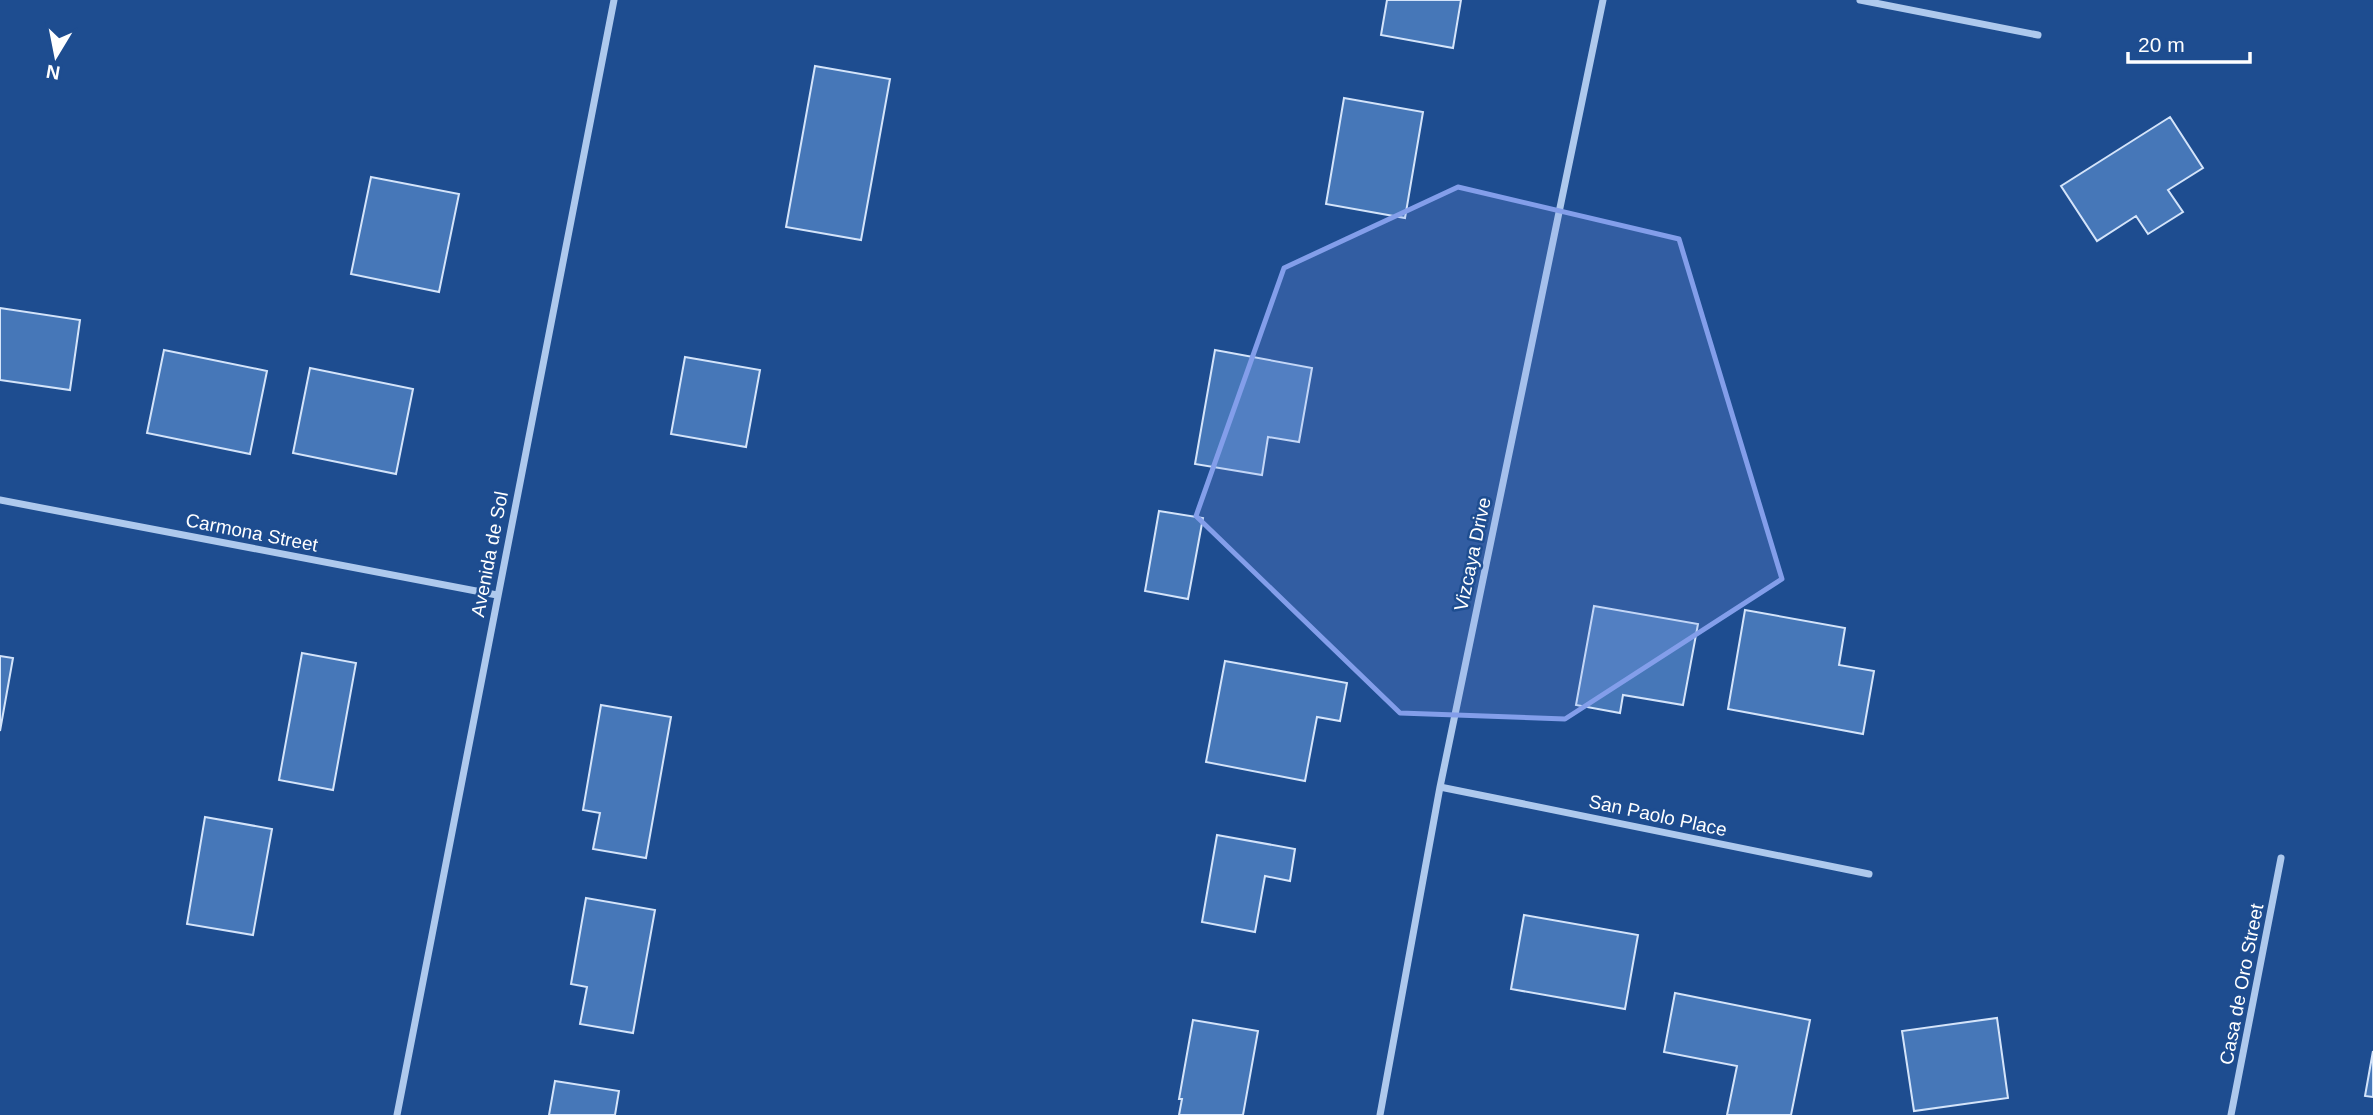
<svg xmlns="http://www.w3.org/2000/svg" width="2373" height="1115" viewBox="0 0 2373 1115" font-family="Arial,sans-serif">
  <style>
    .building { fill: #4677b8; stroke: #d4e4fa; stroke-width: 2 }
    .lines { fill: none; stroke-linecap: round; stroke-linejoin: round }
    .street { stroke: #aec9ed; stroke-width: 7 }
    .marked { fill: #839eea; fill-opacity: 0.2; stroke: #839eea; stroke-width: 5; stroke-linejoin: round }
    .labels { text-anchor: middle; stroke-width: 5; stroke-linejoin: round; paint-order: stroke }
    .street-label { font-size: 19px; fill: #fff; stroke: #1e4d90 }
  </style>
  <rect width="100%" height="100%" fill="#1e4d90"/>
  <path class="building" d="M 1387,0 L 1461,0 L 1453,48 L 1381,35 Z
    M 815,66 L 890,79 L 861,240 L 786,227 Z
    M 1344,98 L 1423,112 L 1405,218 L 1326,204 Z
    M 2170,117 L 2203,168 L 2168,190 L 2183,212 L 2148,234 L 2136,216 L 2097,241 L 2061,186 Z
    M 371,177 L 459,194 L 439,292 L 351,274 Z
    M 0,308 L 80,320 L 70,390 L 0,380 Z
    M 164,350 L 267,371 L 250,454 L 147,433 Z
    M 1215,350 L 1312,368 L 1299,442 L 1268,437 L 1262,475 L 1195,464 Z
    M 685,357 L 760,370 L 746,447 L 671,434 Z
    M 310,368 L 413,389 L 396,474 L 293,453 Z
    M 1159,511 L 1203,518 L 1188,599 L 1145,591 Z
    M 1594,606 L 1698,624 L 1683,705 L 1623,695 L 1620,713 L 1576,705 Z
    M 1745,610 L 1845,628 L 1839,665 L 1874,671 L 1863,734 L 1728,709 Z
    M 302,653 L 356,663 L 333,790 L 279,780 Z
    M 0,656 L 13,658 L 0,731 Z
    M 1225,661 L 1347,683 L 1340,721 L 1317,717 L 1305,781 L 1206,762 Z
    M 601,705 L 671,717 L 646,858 L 593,849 L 600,813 L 583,810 Z
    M 205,817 L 272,829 L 253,935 L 187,924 Z
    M 1217,835 L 1295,849 L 1290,881 L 1265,876 L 1255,932 L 1202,922 Z
    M 586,898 L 655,910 L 633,1033 L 580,1024 L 587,987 L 571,984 Z
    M 1524,915 L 1638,935 L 1625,1009 L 1511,989 Z
    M 1675,993 L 1810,1020 L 1791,1115 L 1727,1115 L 1737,1066 L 1664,1052 Z
    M 1997,1018 L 2008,1098 L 1914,1111 L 1902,1031 Z
    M 1193,1020 L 1258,1031 L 1243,1115 L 1179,1115 L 1182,1099 L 1179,1099 Z
    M 2373,1051 L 2373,1097 L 2365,1096 Z
    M 555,1081 L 619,1091 L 615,1115 L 549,1115 Z"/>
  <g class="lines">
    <path class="street" d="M 1860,0 L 2038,35
      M 0,500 L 497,595
      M 1440,787 L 1869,874
      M 397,1115 L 614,0
      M 1380,1115 L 1440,787 L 1603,0
      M 2231,1115 L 2281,858"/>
  </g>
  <path class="marked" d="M 1458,187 L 1679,239 L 1782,579 L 1565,719 L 1400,713 L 1196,516 L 1284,268 Z"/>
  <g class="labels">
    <g class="street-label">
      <text transform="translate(252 532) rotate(11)" y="7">Carmona Street</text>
      <text transform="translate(489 554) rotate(-79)" y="7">Avenida de Sol</text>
      <text transform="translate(1472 554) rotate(-78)" y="7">Vizcaya Drive</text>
      <text transform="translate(1658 815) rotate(12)" y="7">San Paolo Place</text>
      <text transform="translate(2241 984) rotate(-79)" y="7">Casa de Oro Street</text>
    </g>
  </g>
  <g transform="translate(56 56) rotate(190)" stroke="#1e4d90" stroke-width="5" paint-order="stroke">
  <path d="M0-5L12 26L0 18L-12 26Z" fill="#ffffff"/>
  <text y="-10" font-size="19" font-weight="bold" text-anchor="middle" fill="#ffffff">N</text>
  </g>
  <path d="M2128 52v10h122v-10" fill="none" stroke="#ffffff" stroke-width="3.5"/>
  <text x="2138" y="52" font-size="21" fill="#ffffff" stroke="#1e4d90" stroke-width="5" paint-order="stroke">20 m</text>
</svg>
